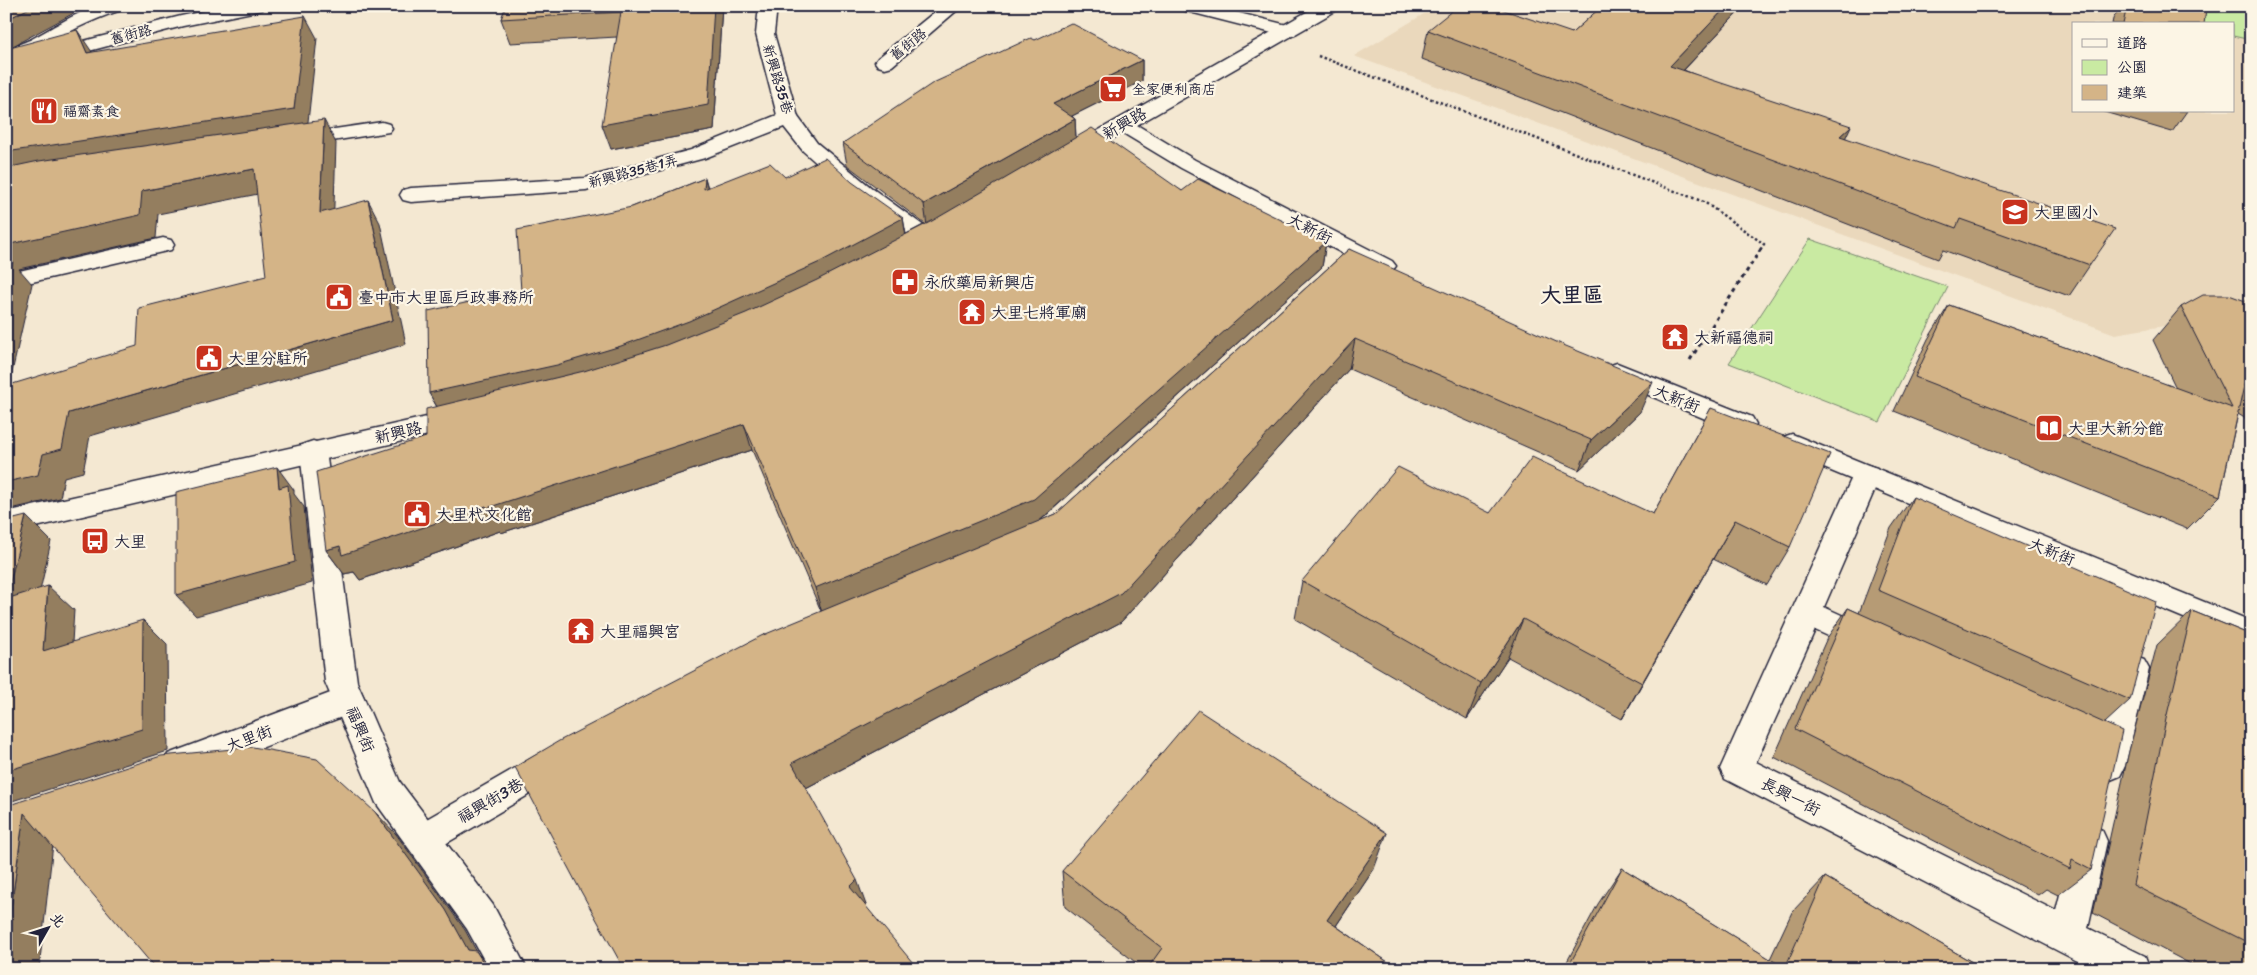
<svg xmlns="http://www.w3.org/2000/svg" width="2257" height="975" viewBox="0 0 2257 975" font-family="Sriracha,'LXGW WenKai TC',sans-serif">
  <style>
    .built { fill: #ead8bc; fill-rule: evenodd }
    .green { fill: #c9eaa2; stroke: #76866e }
    .lines { fill: none; stroke-linecap: round; stroke-linejoin: round }
    .service-casing { stroke: #22223b; stroke-width: 3 }
    .minor-casing { stroke: #22223b; stroke-width: 3 }
    .tertiary-casing { stroke: #22223b; stroke-width: 3 }
    .path-far1 { stroke: #22223b; stroke-width: 2.5; stroke-dasharray: 2.5 2.5; stroke-linecap: butt }
    .path { stroke: #22223b; stroke-width: 3; stroke-dasharray: 4 4; stroke-linecap: butt }
    .service { fill: #fcf5e5; fill-rule: evenodd }
    .minor { fill: #fcf5e5; fill-rule: evenodd }
    .tertiary { fill: #fcf5e5; fill-rule: evenodd }
    .wall { fill: #b69b74; stroke: #22223b }
    .shaded-wall { fill: #947e5e; stroke: #22223b }
    .building { fill: #d4b487; stroke: #22223b }
    .labels { text-anchor: middle; stroke-width: 4.5; stroke-linejoin: round; paint-order: stroke }
    .far-street-label { font-size: 14px; fill: #22223b; stroke: #fcf5e5 }
    .far-poi-label { font-size: 14px; fill: #22223b; stroke: #fcf5e5; text-anchor: start }
    .street-label { font-size: 16px; fill: #22223b; stroke: #fcf5e5 }
    .poi-label { font-size: 16px; fill: #22223b; stroke: #fcf5e5; text-anchor: start }
    .district-label { font-size: 21px; font-weight: bold; fill: #22223b; stroke: #fcf5e5 }
  </style>
  <rect width="100%" height="100%" fill="#f4e8d2"/>
  <filter id="ink" filterUnits="userSpaceOnUse"><feTurbulence type="fractalNoise" baseFrequency=".02" numOctaves="2"/><feDisplacementMap in="SourceGraphic" scale="10" xChannelSelector="R" yChannelSelector="G"/><feConvolveMatrix kernelMatrix="1 2 1 2 8 2 1 2 1" color-interpolation-filters="sRGB"/></filter>
  <g filter="url(#ink)">
    <path class="built" d="M 1437,6 L 2251,6 L 2251,312 L 2115,334 L 1354,56 ZM 2073,24 L 2233,24 L 2233,111 L 2073,111 Z"/>
    <path class="green" d="M 2117,6 L 2251,6 L 2251,40 L 2233,36 L 2233,24 L 2186,24 Z
      M 1810,239 L 1948,287 L 1880,422 L 1729,363 Z"/>
    <g class="lines">
      <defs>
        <path id="service" d="M 96,6 L 124,6 L 121,10 C 106,15 91,21 77,28 C 58,37 34,61 12,55 L 10,51 C 14,45 23,43 30,40 C 52,28 72,15 96,6 Z
          M 228,6 L 265,6 L 262,10 L 183,26 L 6,73 L 6,61 L 181,16 Z
          M 759,6 L 777,6 L 774,34 L 798,117 L 817,143 L 873,189 L 935,234 L 938,239 L 935,244 L 927,246 L 919,244 L 857,199 L 803,151 L 784,127 L 705,158 L 586,190 L 411,202 L 403,200 L 400,195 L 403,190 L 411,188 L 585,178 L 691,150 L 777,115 L 756,34 Z
          M 942,6 L 962,6 L 892,66 L 885,68 L 878,66 L 875,62 L 878,58 Z
          M 382,122 L 389,124 L 392,128 L 389,132 L 294,147 L 287,145 L 284,141 L 287,137 L 294,135 Z
          M 163,238 L 171,240 L 174,245 L 171,250 L 6,288 L 6,274 Z
          M 349,686 L 360,690 L 365,700 L 360,710 L 180,779 L 168,774 L 164,764 L 168,754 Z
          M 555,747 L 567,752 L 571,762 L 567,772 L 435,850 L 423,855 L 411,850 L 406,839 L 411,828 L 543,752 Z"/>
        <path id="minor" d="M 1179,6 L 1211,6 L 1295,27 L 1297,31 L 1295,35 L 1288,37 L 1182,10 Z
          M 313,441 L 322,444 L 326,451 L 357,682 L 400,782 L 493,905 L 527,969 L 489,969 L 467,929 L 376,803 L 325,682 L 300,451 L 304,444 Z
          M 1867,465 L 1877,468 L 1881,475 L 1824,607 L 1881,633 L 1885,642 L 1881,651 L 1870,655 L 1815,630 L 1756,762 L 2056,911 L 2073,841 L 2078,830 L 2090,825 L 2102,830 L 2107,841 L 2088,928 L 2145,956 L 2150,969 L 2093,969 L 1725,779 L 1720,769 L 1853,475 L 1857,468 Z
          M 2133,656 L 2144,660 L 2149,669 L 2125,766 L 2120,776 L 2108,781 L 2096,776 L 2091,766 L 2117,669 L 2122,660 Z"/>
        <path id="tertiary" d="M 1317,6 L 1340,6 L 1337,10 L 1137,125 L 1195,160 L 1392,261 L 1396,266 L 1392,271 L 1384,273 L 1376,271 L 1181,168 L 1123,133 L 1078,158 L 1071,160 L 1064,158 L 1061,154 L 1064,150 Z
          M 1617,363 L 1752,417 L 1756,424 L 1752,431 L 1743,433 L 1734,431 L 1608,378 L 1604,372 L 1608,366 Z
          M 462,409 L 471,411 L 475,418 L 471,425 L 6,534 L 6,512 Z
          M 1792,434 L 2251,621 L 2251,646 L 1783,451 L 1779,444 L 1783,437 Z"/>
      </defs>
      <use href="#service" class="service-casing"/>
      <use href="#minor" class="minor-casing"/>
      <use href="#tertiary" class="tertiary-casing"/>
      <path class="path-far1" d="M 1318,56 L 1704,202 L 1764,244 L 1760,250"/>
      <path class="path" d="M 1690,360 L 1761,249"/>
      <use href="#service" class="service"/>
      <use href="#minor" class="minor"/>
      <use href="#tertiary" class="tertiary"/>
    </g>
    <path class="wall" d="M 506,6 L 722,6 L 714,130 L 611,149 L 617,37 L 510,43 L 501,19 Z
      M 1602,6 L 1744,6 L 1684,70 L 1846,138 L 2090,265 L 2069,296 L 1943,250 L 1938,259 L 1422,59 L 1428,30 L 1572,33 Z
      M 2121,6 L 2196,6 L 2204,24 L 2112,24 L 2113,19 Z
      M 1035,40 L 1142,60 L 1142,81 L 1072,116 L 1075,119 L 1076,137 L 1182,191 L 1326,242 L 1322,267 L 1040,521 L 1056,514 L 1349,249 L 1640,412 L 1579,470 L 1349,369 L 1121,622 L 806,788 L 866,905 L 624,969 L 821,611 L 752,450 L 501,533 L 500,531 L 360,580 L 354,572 L 344,574 L 326,550 L 426,437 L 437,407 L 429,393 L 521,291 L 632,207 L 705,178 L 708,188 L 785,177 L 903,218 L 906,234 L 925,224 L 847,165 L 843,143 Z
      M 2101,111 L 2187,111 L 2172,132 Z
      M 2251,303 L 2251,422 L 2238,414 L 2220,496 L 2187,529 L 1894,411 L 1928,339 L 1949,305 L 2176,388 L 2153,340 L 2181,307 Z
      M 1711,408 L 1790,547 L 1767,585 L 1713,559 L 1622,719 L 1508,657 L 1467,719 L 1295,619 L 1302,581 L 1490,513 L 1653,514 Z
      M 1913,497 L 2130,700 L 2105,723 L 2091,870 L 2058,895 L 2046,889 L 2038,895 L 1774,757 L 1827,638 L 1848,608 L 1859,613 L 1891,528 Z
      M 2192,611 L 2251,635 L 2251,969 L 2200,969 L 2093,913 L 2129,751 L 2157,645 Z
      M 1622,868 L 1770,959 L 1792,912 L 1825,877 L 1984,969 L 1563,969 L 1598,904 Z
      M 1374,869 L 1336,926 L 1398,969 L 1144,969 L 1065,907 L 1062,871 Z"/>
    <path class="shaded-wall" d="M 33,6 L 71,6 L 74,13 L 11,47 L 6,59 L 6,20 Z
      M 714,6 L 722,6 L 714,130 L 611,149 L 602,125 Z
      M 1727,6 L 1744,6 L 1660,95 L 1670,66 Z
      M 305,16 L 317,38 L 307,131 L 6,177 L 6,152 Z
      M 77,30 L 92,52 L 87,53 Z
      M 1142,60 L 1142,81 L 1054,125 L 1053,104 Z
      M 1075,119 L 1076,141 L 927,226 L 924,204 Z
      M 324,120 L 336,143 L 333,235 L 320,213 Z
      M 1851,126 L 1837,156 L 1840,136 Z
      M 254,169 L 268,192 L 158,214 L 156,238 L 19,269 L 32,284 L 6,399 L 6,245 L 142,191 Z
      M 705,178 L 710,197 L 704,189 Z
      M 368,200 L 380,223 L 406,344 L 90,436 L 83,472 L 64,477 L 60,498 L 6,510 L 6,482 L 43,454 L 69,413 L 393,320 Z
      M 903,218 L 906,237 L 824,281 L 628,365 L 440,412 L 429,393 Z
      M 1326,242 L 1322,267 L 1036,524 L 822,613 L 815,588 Z
      M 1355,339 L 1349,369 L 1121,622 L 802,790 L 792,763 Z
      M 1653,382 L 1640,412 L 1579,470 L 1591,440 Z
      M 744,424 L 752,450 L 501,533 L 500,531 L 360,580 L 354,572 L 344,574 L 326,550 Z
      M 277,467 L 294,490 L 294,494 L 304,507 L 312,583 L 196,616 L 176,595 L 279,488 Z
      M 26,516 L 51,541 L 33,623 L 6,599 Z
      M 1735,520 L 1713,559 L 1622,719 L 1642,683 Z
      M 48,586 L 74,610 L 70,675 L 43,651 Z
      M 1523,619 L 1508,657 L 1467,719 L 1481,683 Z
      M 143,620 L 167,644 L 168,751 L 6,803 L 6,771 Z
      M 375,812 L 396,834 L 465,930 L 478,954 L 493,969 L 486,969 L 468,950 Z
      M 24,813 L 54,835 L 39,969 L 6,969 L 6,945 Z
      M 1387,833 L 1374,869 L 1317,954 L 1327,920 Z
      M 857,880 L 866,905 L 859,912 L 850,887 Z"/>
    <path class="building" d="M 6,6 L 33,6 L 6,20 Z
      M 506,6 L 714,6 L 708,105 L 602,125 L 621,12 L 501,19 Z
      M 1458,6 L 1492,6 L 1572,33 L 1602,6 L 1727,6 L 1670,66 L 1851,126 L 1840,136 L 2115,229 L 2090,265 L 1960,219 L 1956,228 L 1428,30 Z
      M 2127,6 L 2196,6 L 2206,9 L 2204,24 L 2123,24 Z
      M 305,16 L 294,109 L 6,152 L 6,49 L 77,30 L 87,53 Z
      M 1071,23 L 1142,60 L 1053,104 L 1075,119 L 924,204 L 843,143 L 933,83 L 1031,38 L 1035,40 Z
      M 324,120 L 320,213 L 368,200 L 393,320 L 69,413 L 62,449 L 43,454 L 38,475 L 6,482 L 6,386 L 137,346 L 139,308 L 266,276 L 254,169 L 142,191 L 140,215 L 6,245 L 6,168 L 39,161 Z
      M 1092,128 L 1182,191 L 1198,179 L 1326,242 L 1034,499 L 815,588 L 744,424 L 487,508 L 486,506 L 342,555 L 340,546 L 326,550 L 316,472 L 426,437 L 426,409 L 584,371 L 666,345 L 746,313 L 817,280 L 932,221 Z
      M 825,158 L 852,182 L 903,218 L 820,262 L 689,321 L 621,346 L 557,365 L 429,393 L 428,311 L 521,291 L 517,230 L 632,207 L 705,178 L 704,189 L 770,163 L 785,177 Z
      M 1349,249 L 1561,344 L 1653,382 L 1591,440 L 1355,339 L 1121,593 L 792,763 L 857,880 L 850,887 L 918,969 L 624,969 L 578,886 L 515,767 L 559,741 L 761,636 L 1056,514 Z
      M 13,261 L 6,287 L 6,262 Z
      M 2203,295 L 2229,295 L 2251,303 L 2251,369 L 2248,367 L 2220,496 L 1915,377 L 1949,305 L 2232,408 L 2181,307 Z
      M 1711,408 L 1830,454 L 1790,547 L 1735,520 L 1642,683 L 1523,619 L 1481,683 L 1302,581 L 1398,467 L 1490,513 L 1532,457 L 1653,514 Z
      M 277,467 L 279,488 L 288,485 L 295,562 L 176,595 L 176,492 Z
      M 1913,497 L 2156,602 L 2130,700 L 1878,590 Z
      M 26,516 L 6,599 L 48,586 L 43,651 L 143,620 L 142,729 L 6,771 L 6,521 Z
      M 1848,608 L 2122,731 L 2091,870 L 2072,860 L 2070,869 L 1795,729 Z
      M 2192,611 L 2251,635 L 2251,944 L 2133,885 L 2166,719 Z
      M 1198,710 L 1387,833 L 1327,920 L 1398,969 L 1147,969 L 1162,948 L 1062,871 Z
      M 253,747 L 317,759 L 375,812 L 446,910 L 468,950 L 476,951 L 483,962 L 486,969 L 156,969 L 24,813 L 6,945 L 6,806 L 161,756 Z
      M 1622,868 L 1785,968 L 1825,877 L 1984,969 L 1567,969 Z"/>
  </g>
  <defs>
    <symbol id="supermarket-square" viewBox="-11 -11 22 22"><rect x="-9" y="-9" width="18" height="18" rx="4" fill="#c8321e" stroke="#fcf5e5"/><path d="M-6-5.5h2.5l.6 2H6L4.5 2H-2.5L-4.4-4H-6ZM-1.5 3.2a1.3 1.3 0 1 0 .1 0ZM3 3.2a1.3 1.3 0 1 0 .1 0Z" fill="#fff"/></symbol>
    <symbol id="restaurant-square" viewBox="-11 -11 22 22"><rect x="-9" y="-9" width="18" height="18" rx="4" fill="#c8321e" stroke="#fcf5e5"/><path d="M-5-6h1v4h1v-4h1v4h1v-4h1v5L-1.5 .5V6h-2V.5L-5-1ZM5-6V6H3V1.5H1.5Q1.5-4 5-6Z" fill="#fff"/></symbol>
    <symbol id="school-square" viewBox="-11 -11 22 22"><rect x="-9" y="-9" width="18" height="18" rx="4" fill="#c8321e" stroke="#fcf5e5"/><path d="M0-5L7-2L0 1L-7-2ZM-4 1L0 2.5L4 1V4Q0 6-4 4Z" fill="#fff"/></symbol>
    <symbol id="pharmacy-square" viewBox="-11 -11 22 22"><rect x="-9" y="-9" width="18" height="18" rx="4" fill="#c8321e" stroke="#fcf5e5"/><path d="M-2-6h4v4h4v4h-4v4h-4v-4h-4v-4h4Z" fill="#fff"/></symbol>
    <symbol id="civic-square" viewBox="-11 -11 22 22"><rect x="-9" y="-9" width="18" height="18" rx="4" fill="#c8321e" stroke="#fcf5e5"/><path d="M-.6-6.5H3V-4.5H.6V-3L4-1V1h2V6H-6V1h2V-1L-.6-3ZM-1.2 2.5V6h2.4V2.5Z" fill="#fff"/></symbol>
    <symbol id="temple-square" viewBox="-11 -11 22 22"><rect x="-9" y="-9" width="18" height="18" rx="4" fill="#c8321e" stroke="#fcf5e5"/><path d="M0-6L5-2H3V0L6.5 2.5H4V6H1.5V3h-3V6H-4V2.5H-6.5L-3 0V-2H-5Z" fill="#fff"/></symbol>
    <symbol id="library-square" viewBox="-11 -11 22 22"><rect x="-9" y="-9" width="18" height="18" rx="4" fill="#c8321e" stroke="#fcf5e5"/><path d="M-6-4Q-3-5.5-.7-3.5V5Q-3 3-6 4ZM6-4Q3-5.5 .7-3.5V5Q3 3 6 4Z" fill="#fff"/></symbol>
    <symbol id="bus-square" viewBox="-11 -11 22 22"><rect x="-9" y="-9" width="18" height="18" rx="4" fill="#c8321e" stroke="#fcf5e5"/><path d="M-5-6H5V4H4V6H2V4H-2V6H-4V4H-5ZM-3.5-4V0h7V-4ZM-3.5 1.2v1.5H-2V1.2ZM2 1.2v1.5H3.5V1.2Z" fill="#fff"/></symbol>
  </defs>
  <g fill-rule="evenodd">
    <use href="#supermarket-square" x="1097" y="73" width="32" height="32"/>
    <use href="#restaurant-square" x="28" y="95" width="32" height="32"/>
    <use href="#school-square" x="1999" y="196" width="32" height="32"/>
    <use href="#pharmacy-square" x="889" y="266" width="32" height="32"/>
    <use href="#civic-square" x="323" y="281" width="32" height="32"/>
    <use href="#temple-square" x="956" y="296" width="32" height="32"/>
    <use href="#temple-square" x="1659" y="321" width="32" height="32"/>
    <use href="#civic-square" x="193" y="342" width="32" height="32"/>
    <use href="#library-square" x="2033" y="412" width="32" height="32"/>
    <use href="#civic-square" x="401" y="498" width="32" height="32"/>
    <use href="#bus-square" x="79" y="525" width="32" height="32"/>
    <use href="#temple-square" x="565" y="615" width="32" height="32"/>
  </g>
  <g class="labels">
    <g class="far-street-label">
      <text transform="translate(131 34) rotate(-14)" y="5">舊街路</text>
      <text transform="translate(908 44) rotate(-39)" y="5">舊街路</text>
      <text transform="translate(778 79) rotate(73)" y="5">新興路35巷</text>
      <text transform="translate(633 171) rotate(-15)" y="5">新興路35巷1弄</text>
    </g>
    <g class="far-poi-label">
      <text x="1132" y="94">全家便利商店</text>
      <text x="63" y="116">福齋素食</text>
    </g>
    <g class="street-label">
      <text transform="translate(1124 123) rotate(-30)" y="6">新興路</text>
      <text transform="translate(1310 228) rotate(27)" y="6">大新街</text>
      <text transform="translate(1677 398) rotate(22)" y="6">大新街</text>
      <text transform="translate(398 432) rotate(-13)" y="6">新興路</text>
      <text transform="translate(2052 551) rotate(22)" y="6">大新街</text>
      <text transform="translate(361 729) rotate(67)" y="6">福興街</text>
      <text transform="translate(249 738) rotate(-21)" y="6">大里街</text>
      <text transform="translate(1791 796) rotate(27)" y="6">長興一街</text>
      <text transform="translate(490 800) rotate(-30)" y="6">福興街3巷</text>
    </g>
    <g class="poi-label">
      <text x="2034" y="218">大里國小</text>
      <text x="924" y="288">永欣藥局新興店</text>
      <text x="358" y="303">臺中市大里區戶政事務所</text>
      <text x="991" y="318">大里七將軍廟</text>
      <text x="1694" y="343">大新福德祠</text>
      <text x="228" y="364">大里分駐所</text>
      <text x="2068" y="434">大里大新分館</text>
      <text x="436" y="520">大里杙文化館</text>
      <text x="114" y="547">大里</text>
      <text x="600" y="637">大里福興宮</text>
    </g>
    <g class="district-label">
      <text x="1572" y="302">大里區</text>
    </g>
  </g>
  <rect width="2257" height="975" fill="none" stroke="#fcf5e5" stroke-width="25"/>
  <rect x="12" y="12" width="2232" height="950" fill="none" stroke="#22223b" stroke-width="2" filter="url(#ink)"/>
  <rect x="2072" y="22" width="162" height="90" fill="#fcf5e5" stroke="#a5a1a1"/>
  <rect x="2082" y="39" width="25" height="8" fill="#fcf5e5" stroke="#a5a1a1"/>
  <text x="2117" y="48" font-size="15" fill="#22223b">道路</text>
  <rect x="2082" y="60" width="25" height="15" fill="#c9eaa2" stroke="#a5a1a1"/>
  <text x="2117" y="72" font-size="15" fill="#22223b">公園</text>
  <rect x="2082" y="85" width="25" height="15" fill="#d4b487" stroke="#a5a1a1"/>
  <text x="2117" y="98" font-size="15" fill="#22223b">建築</text>
  <g transform="translate(48 928) rotate(51)" stroke="#fcf5e5" stroke-width="4" paint-order="stroke">
  <path d="M0-4L9 19L0 12L-9 19Z" fill="#22223b"/>
  <text y="-8" font-size="14" font-weight="bold" text-anchor="middle" fill="#22223b">北</text>
  </g>
</svg>
